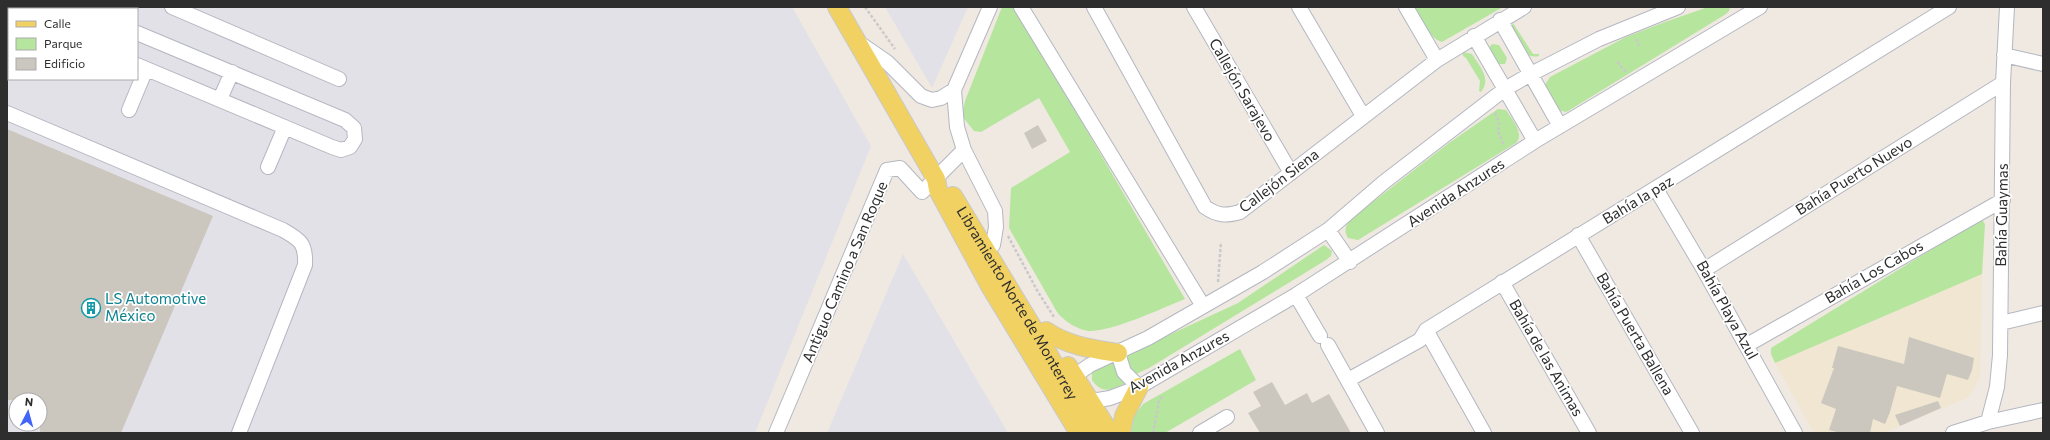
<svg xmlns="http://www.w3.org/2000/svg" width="2050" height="440" viewBox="0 0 2050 440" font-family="Commissioner,sans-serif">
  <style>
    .industrial { fill: #e3e1e8; fill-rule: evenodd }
    .education { fill: #f0e6d1 }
    .green { fill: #b6e59e }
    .building { fill: #cbc7bf }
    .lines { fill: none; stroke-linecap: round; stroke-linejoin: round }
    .minor-casing { stroke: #b4b7c1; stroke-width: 16 }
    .major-casing { stroke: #c9c9c9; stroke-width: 20 }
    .path { stroke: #c9c9c9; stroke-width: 2.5; stroke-dasharray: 3 2; stroke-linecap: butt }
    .minor { stroke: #fff; stroke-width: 14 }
    .major { stroke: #f2d163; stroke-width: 18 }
    .labels { text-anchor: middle; stroke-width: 3.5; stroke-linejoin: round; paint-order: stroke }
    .street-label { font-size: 15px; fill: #2e2e2e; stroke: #fff }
    .culture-label { font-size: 15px; fill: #0d838f; stroke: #fff; text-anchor: start }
  </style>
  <rect width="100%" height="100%" fill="#efe9e1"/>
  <path class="industrial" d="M 7,7 L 792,7 L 871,146 L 755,433 L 7,433 ZM 9,9 L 137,9 L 137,79 L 9,79 ZM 16,400 L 40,400 L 40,424 L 16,424 Z
    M 885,7 L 968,7 L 932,88 Z
    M 903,254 L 1008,433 L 827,433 Z"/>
  <path class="education" d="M 1982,274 L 1980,376 L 1974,389 L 1967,398 L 1883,433 L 1814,433 L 1775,363 Z"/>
  <path class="green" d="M 1002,7 L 1015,7 L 1185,299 C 1160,309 1116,330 1091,331 C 1079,331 1064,321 1057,312 L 1009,228 L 1011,188 L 1070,152 L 1039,98 L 981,132 L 974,131 L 962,116 L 965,101 Z
    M 1415,7 L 1503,7 L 1442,42 C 1428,38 1422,19 1415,7 Z
    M 1708,7 L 1730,7 L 1729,11 L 1726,14 L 1568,111 L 1566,112 L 1558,110 L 1544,86 L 1550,77 L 1626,37 L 1665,22 Z
    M 1513,23 L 1533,54 L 1539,54 L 1539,56 C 1523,60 1517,41 1510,29 Z
    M 1492,44 L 1499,45 L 1507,58 L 1505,64 L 1497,64 L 1488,49 Z
    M 1463,52 L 1472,54 C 1479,66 1492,78 1481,92 L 1479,91 L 1480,81 L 1466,58 L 1463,56 Z
    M 1498,109 L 1506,110 C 1512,119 1525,134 1516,143 L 1358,240 L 1348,238 C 1343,230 1346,224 1352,218 L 1449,143 Z
    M 1983,221 L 1985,224 L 1982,274 L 1775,363 L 1771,354 L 1771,348 L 1976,222 Z
    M 1324,245 L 1332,251 L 1331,256 L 1326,260 L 1149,368 L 1136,374 L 1131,372 L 1126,363 L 1128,354 L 1238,303 Z
    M 1240,349 L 1256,380 L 1165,433 L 1131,433 L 1134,416 L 1143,404 Z
    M 1116,359 L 1127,382 C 1114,390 1102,395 1092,380 L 1092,371 Z"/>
  <path class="building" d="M 1038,125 L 1047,141 L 1032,149 L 1024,133 Z
    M 7,129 L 213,216 L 121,433 L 40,433 L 40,400 L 7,400 Z
    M 1909,337 L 1974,358 L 1972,370 L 1968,380 L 1947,374 L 1940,398 L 1897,386 L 1890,412 L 1885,424 L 1873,419 L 1870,433 L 1841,433 L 1829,430 L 1836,409 L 1821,403 L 1834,368 L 1832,368 L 1838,346 L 1904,364 Z
    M 1272,382 L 1285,405 L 1307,393 L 1312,403 L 1329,394 L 1351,433 L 1260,433 L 1248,413 L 1261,406 L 1253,392 Z
    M 1938,401 L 1941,408 L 1900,426 L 1895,415 Z"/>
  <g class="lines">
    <defs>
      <path id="minor" d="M 74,7 L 79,9
        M 172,7 L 339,79
        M 990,7 L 954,90 L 957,127 L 964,150 L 995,211 L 996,227 L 993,245
        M 1021,7 L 1203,306
        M 1094,7 L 1205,207 C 1218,216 1226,216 1240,212 L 1437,60 L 1524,7
        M 1194,7 L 1291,173
        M 1299,7 L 1363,116
        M 1406,7 L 1437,60
        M 14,9 L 15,7
        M 1500,20 L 1560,126
        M 7,25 L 9,20
        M 137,33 L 345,120 L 354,128 L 355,139 L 350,147 L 341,150 L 332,147 L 137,65
        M 1474,36 L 1535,141
        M 858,42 L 887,62 L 921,96 L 932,100 L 941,98 L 954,90
        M 2004,55 L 2043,64
        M 220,99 L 232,72
        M 129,110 L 146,69
        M 7,113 L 283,230 C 301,240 306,244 305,265 L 239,433
        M 268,167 L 285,127
        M 1656,189 L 1704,270 L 1795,433
        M 1328,230 L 1350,262
        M 1578,235 L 1692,433
        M 1704,270 L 2003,83
        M 1502,282 L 1589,433
        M 1296,295 L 1320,336
        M 2001,323 L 2043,313
        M 1426,330 L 1484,433
        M 1328,345 L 1377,433
        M 1747,345 L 2003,200
        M 1118,353 L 1124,372 L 1139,387
        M 1348,380 L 1420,340 L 1426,330 L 1949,7
        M 1072,386 L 1080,372 L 1090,365 L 1148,338 L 1263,272 L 1328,230 L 1384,182 L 1505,89 L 1531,74 L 1599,39 L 1678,7
        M 1082,399 L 1098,400 L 1110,398 L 1139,387 L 1296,295 L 1535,141 L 1760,7
        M 1988,422 L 1997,387 L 2000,355 L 2003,83 L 2007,7
        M 776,433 L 887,170 L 900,168 L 922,192 L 964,150
        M 1200,433 L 1227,417
        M 1953,433 L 1988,422 L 2043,410"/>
      <g id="major">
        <path d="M 837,7 L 936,179 L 938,190 L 990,286 L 1079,433"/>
        <path id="s1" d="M 953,196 L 1042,343 L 1093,433"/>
        <path d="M 1046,331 C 1068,346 1092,349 1118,353"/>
        <path d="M 1068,366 L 1110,433"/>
        <path d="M 1121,433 L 1124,416 L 1139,387"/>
      </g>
    </defs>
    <use href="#minor" class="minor-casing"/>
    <use href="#major" class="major-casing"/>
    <path class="path" d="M 865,7 L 895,49
      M 1636,39 L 1639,46
      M 1617,62 L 1626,72
      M 1495,113 L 1499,121 L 1498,131 L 1504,146
      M 1008,236 L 1038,292 L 1054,317
      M 1218,282 L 1221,242
      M 1153,433 L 1159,401 L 1163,395"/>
    <use href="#minor" class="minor"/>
    <use href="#major" class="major"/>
  </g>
  <defs>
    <symbol id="building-ring" viewBox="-11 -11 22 22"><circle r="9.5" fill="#fff" stroke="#0f9aa8" stroke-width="1.5"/><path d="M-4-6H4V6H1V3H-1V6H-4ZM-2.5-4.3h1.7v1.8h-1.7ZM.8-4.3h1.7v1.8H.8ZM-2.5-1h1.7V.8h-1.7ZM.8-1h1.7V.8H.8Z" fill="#0f9aa8"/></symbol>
  </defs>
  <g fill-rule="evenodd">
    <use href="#building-ring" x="80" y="297" width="22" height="22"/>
  </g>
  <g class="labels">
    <g class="street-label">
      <text transform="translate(1242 90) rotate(60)" y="5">Callejón Sarajevo</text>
      <text transform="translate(1854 176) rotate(-32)" y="5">Bahía Puerto Nuevo</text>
      <text transform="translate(1279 181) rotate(-37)" y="5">Callejón Siena</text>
      <text transform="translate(1456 193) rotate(-33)" y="5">Avenida Anzures</text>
      <text transform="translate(1638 200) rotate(-31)" y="5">Bahía la paz</text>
      <text transform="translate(2002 215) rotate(-89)" y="5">Bahía Guaymas</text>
      <text transform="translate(845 272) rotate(-67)" y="5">Antiguo Camino a San Roque</text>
      <text transform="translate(1874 272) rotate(-30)" y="5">Bahía Los Cabos</text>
      <text dy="5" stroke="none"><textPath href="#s1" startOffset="125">Libramiento Norte de Monterrey</textPath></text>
      <text transform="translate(1727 310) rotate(61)" y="5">Bahía Playa Azul</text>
      <text transform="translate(1635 334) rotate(60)" y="5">Bahía Puerta Ballena</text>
      <text transform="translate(1546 358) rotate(60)" y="5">Bahía de las Animas</text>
      <text transform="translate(1179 362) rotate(-29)" y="5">Avenida Anzures</text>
    </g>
    <g class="culture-label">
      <text x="105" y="304">LS Automotive<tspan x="105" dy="17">México</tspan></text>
    </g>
  </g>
  <rect width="2050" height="440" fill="none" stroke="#2e2e2e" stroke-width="16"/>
  <rect x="8" y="8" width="130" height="72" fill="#ffffff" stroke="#ababab"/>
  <rect x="16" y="21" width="20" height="6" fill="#f2d163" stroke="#ababab"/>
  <text x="44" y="28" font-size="12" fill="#2e2e2e">Calle</text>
  <rect x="16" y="38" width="20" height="12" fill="#b6e59e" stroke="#ababab"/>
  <text x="44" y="48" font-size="12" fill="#2e2e2e">Parque</text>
  <rect x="16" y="58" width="20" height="12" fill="#cbc7bf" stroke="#ababab"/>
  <text x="44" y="68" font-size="12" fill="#2e2e2e">Edificio</text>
  <g transform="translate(28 412) rotate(6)"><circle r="19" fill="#ffffff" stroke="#ababab"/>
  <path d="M0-3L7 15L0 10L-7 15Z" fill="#4264fb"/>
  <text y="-6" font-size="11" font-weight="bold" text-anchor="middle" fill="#2e2e2e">N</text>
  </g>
</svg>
